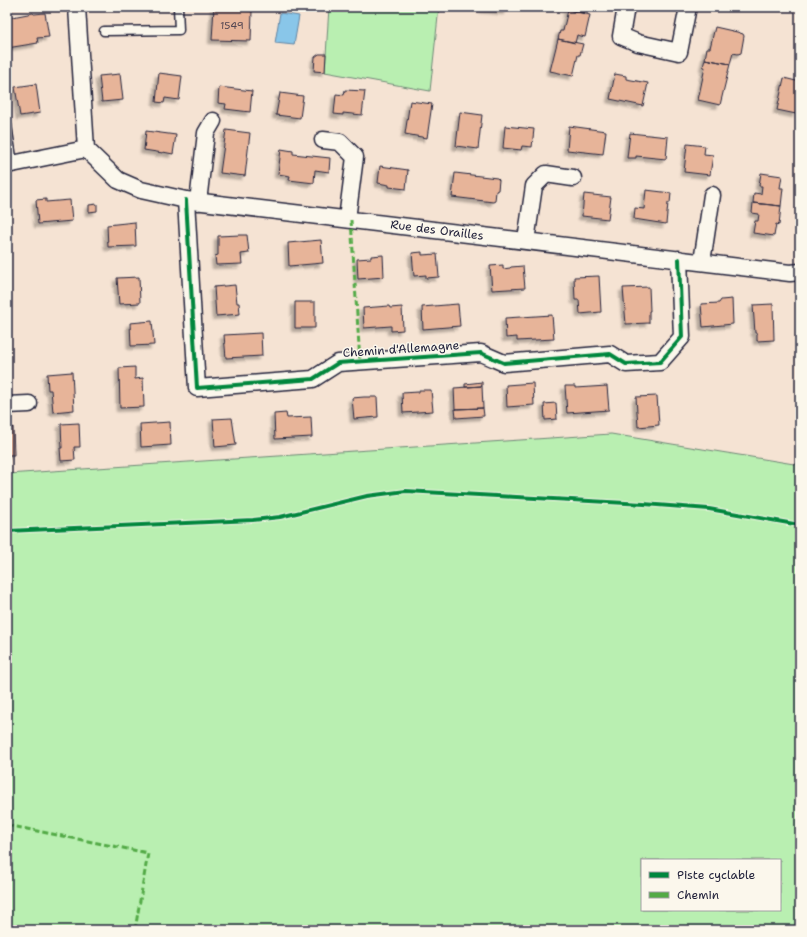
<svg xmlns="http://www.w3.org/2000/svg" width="807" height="937" viewBox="0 0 807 937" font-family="'Shantell Sans',sans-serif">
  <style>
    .green { fill: #b9efb1; stroke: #6e8876; fill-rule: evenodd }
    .water { fill: #89c6e9; stroke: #6084a3 }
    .building { fill: #e7b499; stroke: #22223b; filter: url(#shadow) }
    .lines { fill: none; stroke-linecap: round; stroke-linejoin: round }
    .service-casing { stroke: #22223b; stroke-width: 11 }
    .minor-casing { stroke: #22223b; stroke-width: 19 }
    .service { stroke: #fbf7ec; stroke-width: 8 }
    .minor { stroke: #fbf7ec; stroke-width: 16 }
    .quiet { stroke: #53aa46; stroke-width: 3; stroke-dasharray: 6 3; stroke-linecap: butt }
    .cycleway-casing { stroke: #fbf7ec; stroke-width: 6 }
    .cycleway { stroke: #00873e; stroke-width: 4 }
    .labels { text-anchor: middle; stroke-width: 3; stroke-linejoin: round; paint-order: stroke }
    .number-label { font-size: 10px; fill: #534652 }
    .street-label { font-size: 12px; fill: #22223b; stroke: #fbf7ec }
  </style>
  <defs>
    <filter id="shadow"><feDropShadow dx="-3.5" dy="3.5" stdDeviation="1" flood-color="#0004"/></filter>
  </defs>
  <rect width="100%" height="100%" fill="#f5e3d3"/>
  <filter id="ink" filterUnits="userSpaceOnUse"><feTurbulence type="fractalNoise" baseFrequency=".025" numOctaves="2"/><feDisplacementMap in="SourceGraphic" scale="8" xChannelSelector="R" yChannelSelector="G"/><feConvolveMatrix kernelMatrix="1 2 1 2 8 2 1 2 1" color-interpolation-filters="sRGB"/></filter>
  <g filter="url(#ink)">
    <path class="green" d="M 329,7 L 439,7 L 430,91 L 325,72 Z
      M 611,434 L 800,465 L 800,930 L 7,930 L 7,474 ZM 642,860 L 780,860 L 780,910 L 642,910 Z"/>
    <path class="water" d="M 280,13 L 299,16 L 294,45 L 275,43 Z"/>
    <path class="building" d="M 214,7 L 242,7 L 241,10 L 252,11 L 251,41 L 212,40 Z
      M 482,7 L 507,7 L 507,11 L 482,9 Z
      M 561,7 L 585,7 L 584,13 L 561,8 Z
      M 568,10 L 590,15 L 585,37 L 577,35 L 575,43 L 558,39 L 560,31 L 563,31 Z
      M 33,13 L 34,14 L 45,13 L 49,37 L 37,38 L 38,43 L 7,48 L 7,18 Z
      M 715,27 L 737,32 L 743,34 L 744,36 L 741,53 L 738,54 L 733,53 L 730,64 L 705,59 L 707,48 L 710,48 Z
      M 558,39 L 583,44 L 580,55 L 578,55 L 573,76 L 550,71 Z
      M 319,54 L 326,54 L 325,72 L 314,71 L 315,57 Z
      M 705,59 L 730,64 L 720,105 L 698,100 L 705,67 L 703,67 Z
      M 159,73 L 182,76 L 179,100 L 165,98 L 164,103 L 156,102 Z
      M 120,74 L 123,100 L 102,102 L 99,76 Z
      M 615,74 L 626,76 L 626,79 L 648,83 L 643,106 L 610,99 Z
      M 784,78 L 800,82 L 800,95 L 796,114 L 777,110 Z
      M 36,84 L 40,113 L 20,116 L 15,87 Z
      M 219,87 L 252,91 L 250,112 L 225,109 L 226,104 L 218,103 Z
      M 345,90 L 365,91 L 362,115 L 343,113 L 343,115 L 334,114 L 336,94 L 344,95 Z
      M 280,93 L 303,96 L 300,118 L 276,115 Z
      M 410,101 L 432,104 L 427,138 L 405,134 Z
      M 460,112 L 482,115 L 478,149 L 456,146 Z
      M 505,126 L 534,129 L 532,147 L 522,146 L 521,150 L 503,148 Z
      M 569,126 L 606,131 L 603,154 L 567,150 Z
      M 226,130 L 250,133 L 245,176 L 220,173 Z
      M 146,131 L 176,135 L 173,154 L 163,152 L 163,153 L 144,150 Z
      M 630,133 L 668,137 L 666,159 L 636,156 L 636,158 L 627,158 Z
      M 687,144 L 705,146 L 704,154 L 713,155 L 710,175 L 684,172 Z
      M 281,149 L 293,151 L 293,154 L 330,158 L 329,172 L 315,170 L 314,183 L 289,180 L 290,176 L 278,174 Z
      M 380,166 L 408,170 L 406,189 L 389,187 L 389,185 L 378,183 Z
      M 455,173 L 497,178 L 499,180 L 498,190 L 496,191 L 495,201 L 493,202 L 452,197 Z
      M 761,173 L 782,176 L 780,188 L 783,188 L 781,206 L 753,203 L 754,193 L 761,194 L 762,186 L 759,186 Z
      M 646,190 L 671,193 L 670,203 L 668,203 L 666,224 L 634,219 L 635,208 L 644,209 Z
      M 584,194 L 611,197 L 608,219 L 582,216 Z
      M 46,199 L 46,202 L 70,200 L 72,221 L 38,224 L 36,200 Z
      M 753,203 L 781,206 L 779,225 L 776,224 L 774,236 L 753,233 L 755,221 L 758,221 L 759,214 L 752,213 Z
      M 97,204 L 97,211 L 89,212 L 89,205 Z
      M 135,222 L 136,246 L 108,247 L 107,225 Z
      M 240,235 L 247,235 L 249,253 L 241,254 L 242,264 L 216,265 L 215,256 L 218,255 L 218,236 Z
      M 321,240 L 323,263 L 289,266 L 288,243 Z
      M 422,252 L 422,255 L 437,254 L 439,277 L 426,278 L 426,275 L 414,276 L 412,253 Z
      M 383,255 L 384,277 L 358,279 L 357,259 L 371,258 L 371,256 Z
      M 503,265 L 503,269 L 510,268 L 511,267 L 523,266 L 525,288 L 492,290 L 490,266 Z
      M 599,276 L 601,312 L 580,314 L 579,300 L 575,300 L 574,277 Z
      M 139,277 L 140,303 L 119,304 L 117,278 Z
      M 235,285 L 237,303 L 239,303 L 240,314 L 216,316 L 214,287 Z
      M 649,287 L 650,311 L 649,311 L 649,323 L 626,324 L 623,288 Z
      M 732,299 L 733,324 L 703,327 L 701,304 L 719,303 L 721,300 Z
      M 295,302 L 315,302 L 315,328 L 295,328 Z
      M 458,304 L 460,326 L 423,329 L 422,307 Z
      M 773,304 L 774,340 L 757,341 L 757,333 L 755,333 L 753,305 Z
      M 389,306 L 390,308 L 402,307 L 403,330 L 391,331 L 391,326 L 364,328 L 363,308 Z
      M 552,315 L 554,339 L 517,341 L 517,337 L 506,338 L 505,318 Z
      M 152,321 L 154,345 L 131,346 L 130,323 Z
      M 261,333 L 262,356 L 226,358 L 224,335 Z
      M 135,367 L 135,379 L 143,378 L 144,407 L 120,408 L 119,368 Z
      M 72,372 L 74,410 L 53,412 L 51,390 L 48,390 L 47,374 Z
      M 482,382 L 482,386 L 465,387 L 465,384 Z
      M 533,383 L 534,405 L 507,407 L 506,385 Z
      M 482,386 L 483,408 L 455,409 L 454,388 Z
      M 565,386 L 575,386 L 575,388 L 607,386 L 609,410 L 567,413 Z
      M 419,390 L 431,390 L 433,411 L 403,413 L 402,393 L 419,392 Z
      M 657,396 L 659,425 L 638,427 L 636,397 Z
      M 364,397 L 377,397 L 378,417 L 354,419 L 352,398 Z
      M 556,403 L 557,419 L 545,420 L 544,404 Z
      M 483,408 L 484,416 L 456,418 L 455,409 Z
      M 286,413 L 287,418 L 311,417 L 312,437 L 275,439 L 274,414 Z
      M 232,418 L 236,445 L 215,447 L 213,419 Z
      M 170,422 L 171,445 L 141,447 L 140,424 Z
      M 79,423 L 80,447 L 74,447 L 75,460 L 61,461 L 60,448 L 62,448 L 61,424 Z
      M 7,427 L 13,427 L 14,455 L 7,455 Z"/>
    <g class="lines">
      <defs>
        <path id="service" d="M 104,31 L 179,30 L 178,7
          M 7,125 L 13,164"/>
        <path id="minor" d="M 77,7 L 86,149
          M 626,7 L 621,36 L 638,43 L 679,52 L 688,7
          M 323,140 L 340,142 L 355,157 L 347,219
          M 86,149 L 118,180 L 141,190 L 186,200 L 790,273 L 800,272
          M 7,165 L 86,149
          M 186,200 L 197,388 L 313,379 L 338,363 L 481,353 L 504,363 L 610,354 L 626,364 L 660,362 L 682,337 L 679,259
          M 198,202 L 206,133 L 213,121
          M 526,241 L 534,186 L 546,174 L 573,178
          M 702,262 L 712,195
          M 7,405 L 29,404"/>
      </defs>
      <use href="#service" class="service-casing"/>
      <use href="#minor" class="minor-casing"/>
      <use href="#service" class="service"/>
      <use href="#minor" class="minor"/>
      <path class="quiet" d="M 351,220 L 360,362
        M 7,825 L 148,853 L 135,930"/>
      <defs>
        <path id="cycleway" d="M 186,200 L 197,388 L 313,379 L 338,363 L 481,353 L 504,363 L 610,354 L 626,364 L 660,362 L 682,337 L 679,259
          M 7,531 L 253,520 L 280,517 L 367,496 L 406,491 L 644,504 L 709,509 L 800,525"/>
      </defs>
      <use href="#cycleway" class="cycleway-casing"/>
      <use href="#cycleway" class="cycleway"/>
    </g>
  </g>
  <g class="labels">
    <g class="number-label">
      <text x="232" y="29">1549</text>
    </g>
    <g class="street-label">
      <text transform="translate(437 230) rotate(7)" y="4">Rue des Orailles</text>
      <text transform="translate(401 349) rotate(-4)" y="4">Chemin d'Allemagne</text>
    </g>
  </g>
  <rect width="807" height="937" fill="none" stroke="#fbf7ec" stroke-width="24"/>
  <rect x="12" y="12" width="783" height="913" fill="none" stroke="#22223b" stroke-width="1.5" filter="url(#ink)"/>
  <rect x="641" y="859" width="140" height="52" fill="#fbf7ec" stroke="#a4a2a5"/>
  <rect x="649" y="872" width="20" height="6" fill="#00873e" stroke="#a4a2a5"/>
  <text x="677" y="879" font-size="12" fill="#22223b">Piste cyclable</text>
  <rect x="649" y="892" width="20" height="6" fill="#53aa46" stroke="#a4a2a5"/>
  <text x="677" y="899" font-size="12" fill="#22223b">Chemin</text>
</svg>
